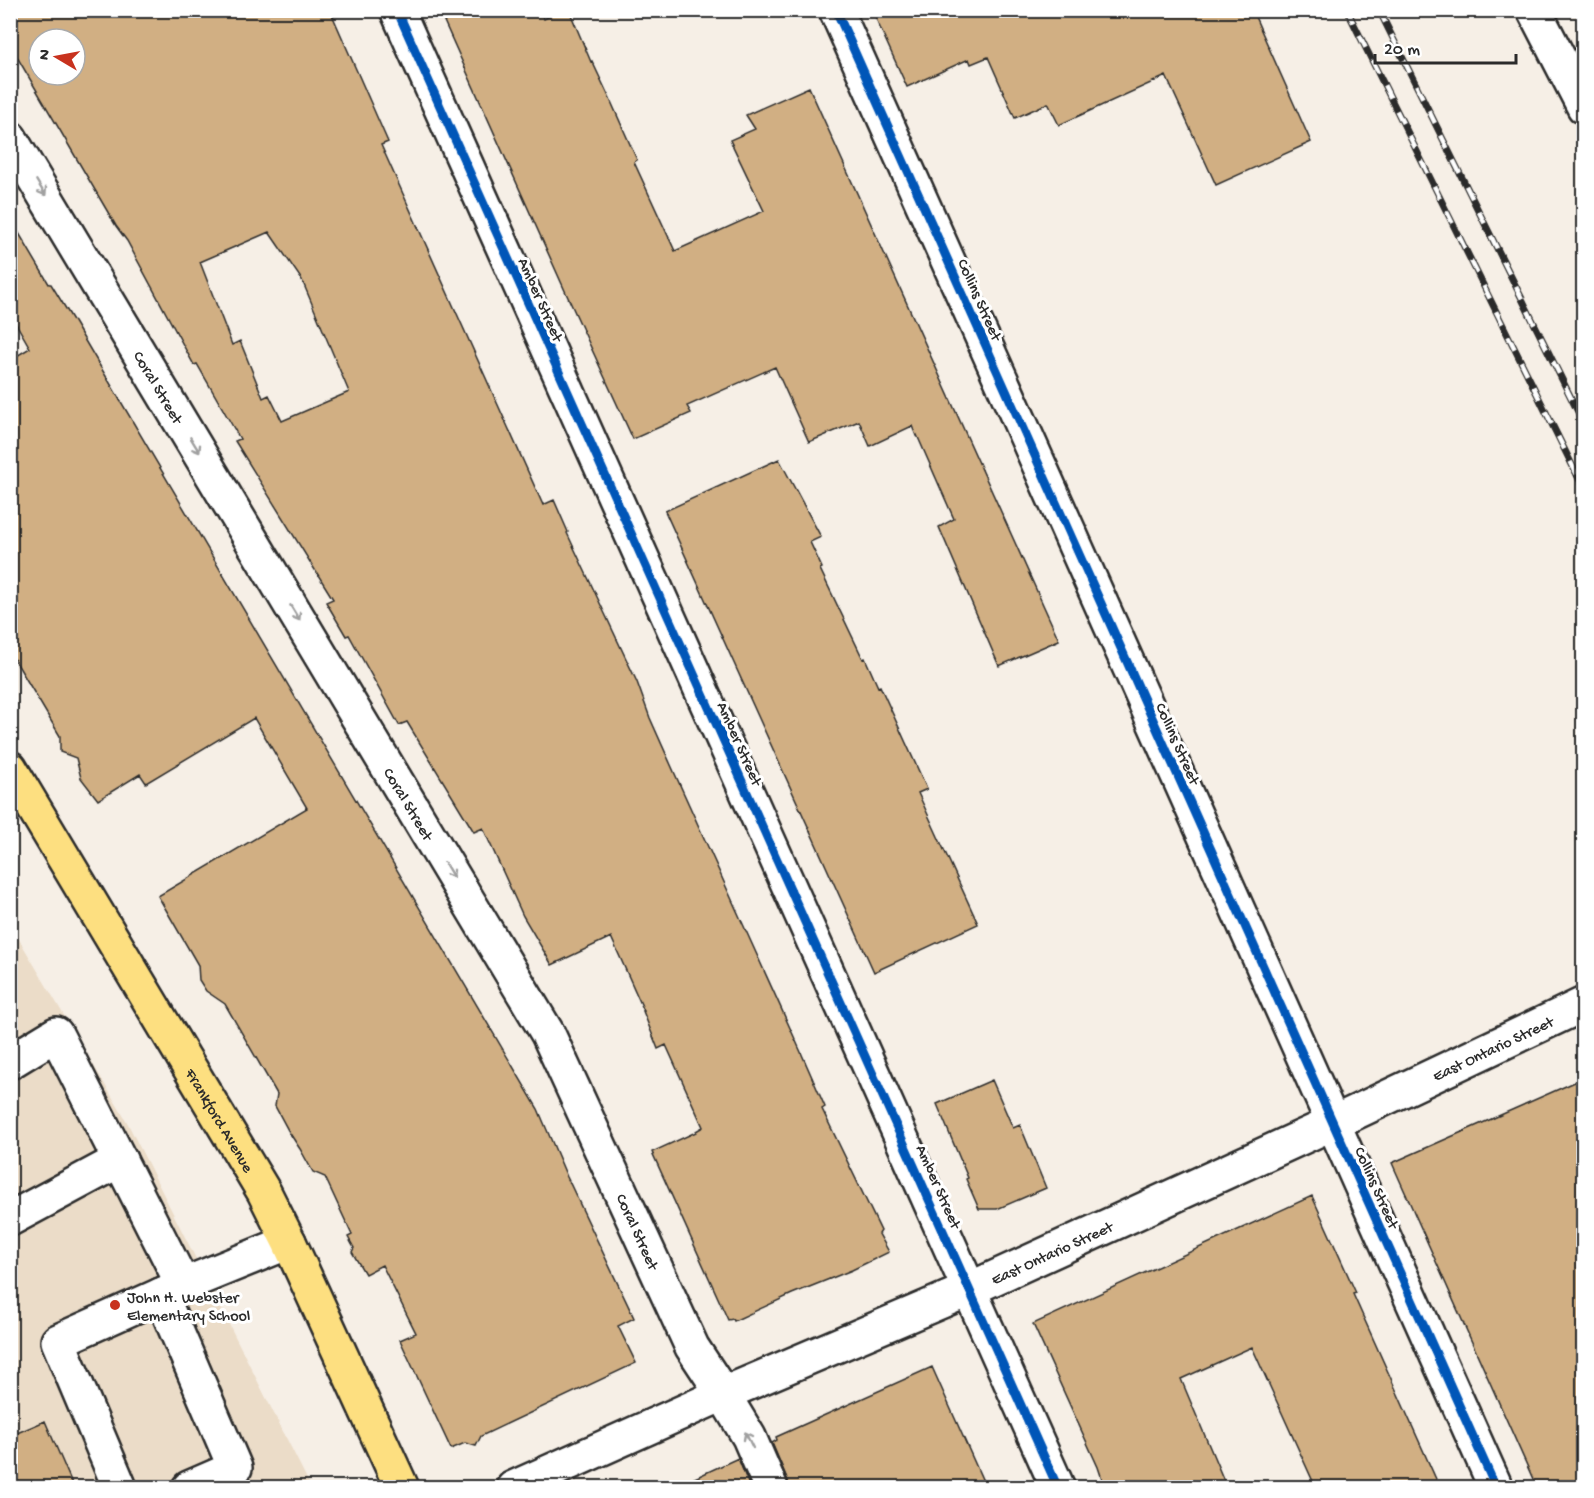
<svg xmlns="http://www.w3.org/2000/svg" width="1594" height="1498" viewBox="0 0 1594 1498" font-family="'Gochi Hand',sans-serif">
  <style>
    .built { fill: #ebdcc8 }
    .building { fill: #d1af83; stroke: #2b2b2b; stroke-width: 1.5; fill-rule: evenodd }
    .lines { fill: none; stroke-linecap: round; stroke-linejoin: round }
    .minor-casing { stroke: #2b2b2b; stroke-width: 38 }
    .major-casing { stroke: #2b2b2b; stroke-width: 38 }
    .minor { stroke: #fff; stroke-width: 33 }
    .major { stroke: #fddf80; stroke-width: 33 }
    .rail-casing { stroke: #2b2b2b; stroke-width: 7 }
    .rail { stroke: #fff; stroke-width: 4.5; stroke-dasharray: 14; stroke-linecap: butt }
    .cycleway-casing { stroke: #fff; stroke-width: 13 }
    .cycleway { stroke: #0057b8; stroke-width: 9 }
    .oneway { stroke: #a0a0a0 }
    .poi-dot { fill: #c8321e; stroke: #fff; stroke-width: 2 }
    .labels { text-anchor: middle; stroke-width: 6; stroke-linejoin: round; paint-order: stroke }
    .street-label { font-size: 16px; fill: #2b2b2b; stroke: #fff }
    .poi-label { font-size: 16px; fill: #2b2b2b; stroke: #fff; text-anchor: start }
  </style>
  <rect width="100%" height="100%" fill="#f6efe6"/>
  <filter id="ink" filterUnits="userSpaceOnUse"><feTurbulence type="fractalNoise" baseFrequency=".0167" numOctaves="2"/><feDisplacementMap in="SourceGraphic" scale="12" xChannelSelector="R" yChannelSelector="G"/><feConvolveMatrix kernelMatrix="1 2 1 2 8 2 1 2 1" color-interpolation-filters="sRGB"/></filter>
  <g filter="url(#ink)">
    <path class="built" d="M 10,924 L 127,1122 L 311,1487 L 11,1487 Z"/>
    <path class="building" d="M 10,10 L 330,10 L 388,142 L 381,145 L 543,505 L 554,500 L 568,532 L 567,533 L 637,682 L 650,718 L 675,774 L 800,1050 L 825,1107 L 822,1109 L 881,1231 L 879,1234 L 889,1252 L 852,1270 L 792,1294 L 734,1321 L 733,1319 L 728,1320 L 652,1152 L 696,1132 L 696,1131 L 703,1127 L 666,1045 L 658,1049 L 643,1011 L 644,1011 L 611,937 L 552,965 L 523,916 L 483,828 L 474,832 L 407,722 L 399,725 L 349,635 L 346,636 L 326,602 L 333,599 L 235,441 L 240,439 L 197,364 L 194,365 L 127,241 L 116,226 L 10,45 ZM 39,39 L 75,39 L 75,75 L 39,75 ZM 269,232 L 302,280 L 349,392 L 282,421 L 269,395 L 263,398 L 240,341 L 232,345 L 200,262 Z
      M 439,10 L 539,10 L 544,19 L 562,10 L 569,10 L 591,62 L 592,61 L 609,97 L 637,160 L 634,162 L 675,251 L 764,211 L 730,140 L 755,129 L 746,115 L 809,87 L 1059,640 L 999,666 L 939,527 L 954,519 L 917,435 L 916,436 L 912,426 L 870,446 L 859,421 L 809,442 L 775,367 L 687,406 L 691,413 L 633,439 L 566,293 Z
      M 872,10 L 1252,10 L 1311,142 L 1216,185 L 1166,76 L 1059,125 L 1048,103 L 1015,118 L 988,57 L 971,64 L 969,59 L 907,87 Z
      M 10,218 L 49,284 L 51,284 L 74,322 L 538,1109 L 567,1177 L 634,1318 L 618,1326 L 636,1363 L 481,1436 L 476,1446 L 465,1443 L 451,1449 L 400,1340 L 416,1333 L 382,1265 L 365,1274 L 352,1252 L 354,1248 L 348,1237 L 352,1235 L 325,1177 L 313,1172 L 300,1149 L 289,1132 L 275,1106 L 277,1094 L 225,1004 L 206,991 L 199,980 L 198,965 L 158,896 L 307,808 L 254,718 L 146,783 L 140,774 L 98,800 L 81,778 L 76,758 L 60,752 L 60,736 L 10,652 L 10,360 L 30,348 L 10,313 Z
      M 779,459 L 821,537 L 810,542 L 822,568 L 820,569 L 863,659 L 865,658 L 878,687 L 880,686 L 927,789 L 918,793 L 978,924 L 874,972 L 665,511 Z
      M 1584,1078 L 1584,1488 L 1537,1488 L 1392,1163 Z
      M 992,1080 L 1013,1128 L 1020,1125 L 1046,1188 L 997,1209 L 979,1209 L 966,1179 L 968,1178 L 937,1104 Z
      M 1312,1196 L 1356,1293 L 1353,1294 L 1440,1488 L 1316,1488 L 1252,1347 L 1181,1379 L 1227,1488 L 1105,1488 L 1098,1467 L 1033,1324 Z
      M 932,1367 L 986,1488 L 789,1488 L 788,1481 L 772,1443 L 777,1440 L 776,1437 Z
      M 45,1421 L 74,1488 L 10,1488 L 10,1436 Z
      M 738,1458 L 750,1488 L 673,1488 Z"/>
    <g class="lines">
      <defs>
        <g id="minor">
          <path d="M 397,10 L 1058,1488"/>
          <path d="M 836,10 L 1496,1488"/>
          <path d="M 1534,10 L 1584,107"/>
          <path id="s1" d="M 10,138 L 548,1034 L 692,1347 L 723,1394 L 749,1437 L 771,1488"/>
          <path d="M 10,1062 L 56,1034 L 183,1285"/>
          <path d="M 10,1219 L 120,1160"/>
          <path d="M 161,1295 L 235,1468 L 189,1488"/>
          <path d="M 120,1488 L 58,1341 L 183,1285 L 289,1242"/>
          <path id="s2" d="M 513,1488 L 723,1394 L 970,1289 L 1333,1123 L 1584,1004"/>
        </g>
        <g id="major">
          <path id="s3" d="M 10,768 L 264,1192 L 289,1242 L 402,1488"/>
        </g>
      </defs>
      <use href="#minor" class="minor-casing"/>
      <use href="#major" class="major-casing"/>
      <use href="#minor" class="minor"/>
      <use href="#major" class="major"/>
      <defs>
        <path id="rail" d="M 1347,10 L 1584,489
          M 1379,10 L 1584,424"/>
      </defs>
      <use href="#rail" class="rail-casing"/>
      <use href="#rail" class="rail"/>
      <defs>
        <path id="cycleway" d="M 397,10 L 1058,1488
          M 836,10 L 1496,1488"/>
      </defs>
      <use href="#cycleway" class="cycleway-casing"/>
      <use href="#cycleway" class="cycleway"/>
    </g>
    <defs><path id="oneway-shaft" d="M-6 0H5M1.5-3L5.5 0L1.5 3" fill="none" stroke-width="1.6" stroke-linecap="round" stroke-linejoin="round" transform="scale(1.5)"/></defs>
    <g class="oneway">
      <use href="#oneway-shaft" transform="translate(41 188) rotate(59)"/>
      <use href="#oneway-shaft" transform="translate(195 445) rotate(59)"/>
      <use href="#oneway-shaft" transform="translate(295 613) rotate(59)"/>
      <use href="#oneway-shaft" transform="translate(449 870) rotate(59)"/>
      <use href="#oneway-shaft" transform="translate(749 1440) rotate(-116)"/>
    </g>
  </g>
  <circle class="poi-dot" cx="115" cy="1305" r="6"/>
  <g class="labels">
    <g class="street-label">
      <text transform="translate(542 299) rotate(66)" y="6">Amber Street</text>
      <text transform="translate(981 299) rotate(66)" y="6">Collins Street</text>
      <text dy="6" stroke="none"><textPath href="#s1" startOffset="290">Coral Street</textPath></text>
      <text transform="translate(741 743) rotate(66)" y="6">Amber Street</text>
      <text transform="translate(1179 743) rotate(66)" y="6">Collins Street</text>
      <text dy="6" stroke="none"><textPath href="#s1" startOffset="776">Coral Street</textPath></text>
      <text dy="6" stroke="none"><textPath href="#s2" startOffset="1074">East Ontario Street</textPath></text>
      <text dy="6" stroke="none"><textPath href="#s3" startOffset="410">Frankford Avenue</textPath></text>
      <text transform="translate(940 1186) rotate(66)" y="6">Amber Street</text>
      <text transform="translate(1378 1187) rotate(66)" y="6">Collins Street</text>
      <text dy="6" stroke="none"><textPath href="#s1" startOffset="1262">Coral Street</textPath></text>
      <text dy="6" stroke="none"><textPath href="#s2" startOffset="588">East Ontario Street</textPath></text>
    </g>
    <g class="poi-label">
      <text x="127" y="1302">John H. Webster<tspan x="127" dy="18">Elementary School</tspan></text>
    </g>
  </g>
  <rect width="1594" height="1498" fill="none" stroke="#fff" stroke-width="36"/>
  <rect x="18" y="18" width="1558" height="1462" fill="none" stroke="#2b2b2b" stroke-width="2" filter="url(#ink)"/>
  <g transform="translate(57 57) rotate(280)"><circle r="28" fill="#ffffff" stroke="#aaaaaa" stroke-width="1.5"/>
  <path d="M0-4.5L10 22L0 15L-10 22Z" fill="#c8321e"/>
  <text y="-9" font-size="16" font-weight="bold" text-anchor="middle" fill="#2b2b2b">N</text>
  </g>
  <path d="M1375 54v9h141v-9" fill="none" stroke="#2b2b2b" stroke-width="3"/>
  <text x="1384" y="54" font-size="18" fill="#2b2b2b" stroke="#ffffff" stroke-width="4.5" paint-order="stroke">20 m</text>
</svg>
